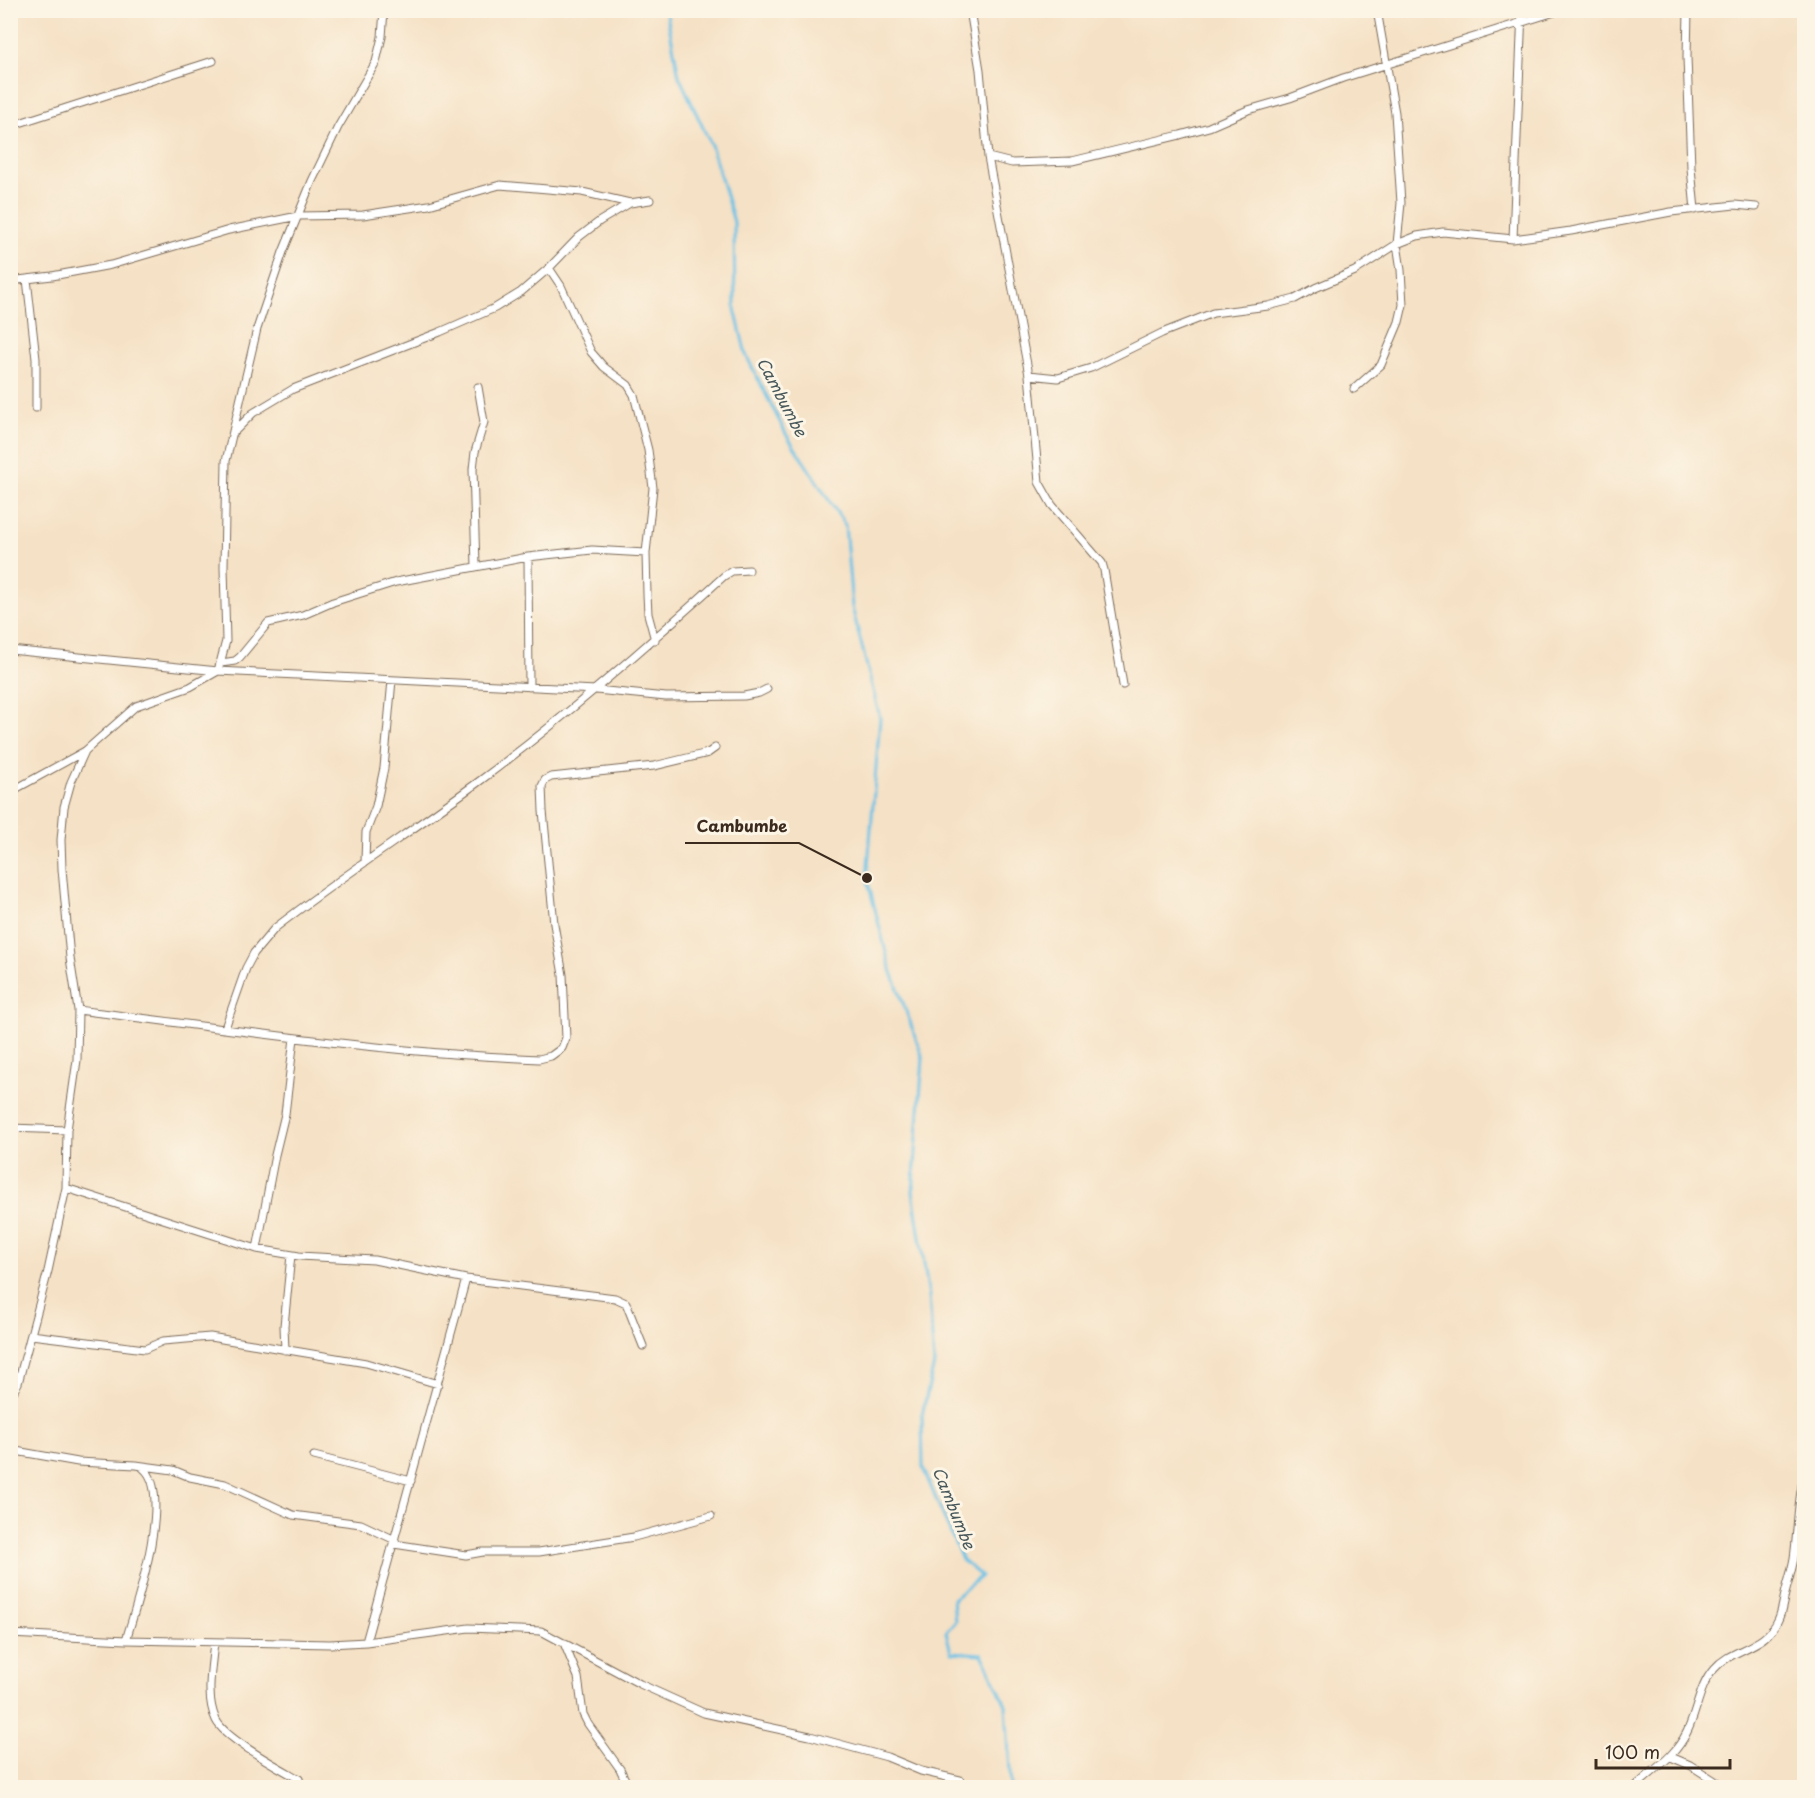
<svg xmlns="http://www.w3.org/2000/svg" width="1815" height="1798" viewBox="0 0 1815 1798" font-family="'Playpen Sans',sans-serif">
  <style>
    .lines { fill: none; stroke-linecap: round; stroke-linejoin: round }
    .stream { stroke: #68c0e5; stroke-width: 3 }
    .minor-casing { stroke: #7c6a58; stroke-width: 9 }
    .minor { stroke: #fff; stroke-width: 7 }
    .labels { text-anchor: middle; stroke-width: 6; stroke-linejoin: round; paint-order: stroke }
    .water-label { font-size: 16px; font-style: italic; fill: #48575a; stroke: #fcf5e5 }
    .leader { fill: none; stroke: #3b2a1e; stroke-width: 2 }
    .callout-dot { fill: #3b2a1e; stroke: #fcf5e5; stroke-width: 2 }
    .callout-label { font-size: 16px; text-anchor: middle; font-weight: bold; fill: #3b2a1e; stroke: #fcf5e5; stroke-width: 6; stroke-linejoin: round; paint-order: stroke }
  </style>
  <rect width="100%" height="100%" fill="#fcf5e5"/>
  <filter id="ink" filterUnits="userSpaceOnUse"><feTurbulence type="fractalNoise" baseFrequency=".0167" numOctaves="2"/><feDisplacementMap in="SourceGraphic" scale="12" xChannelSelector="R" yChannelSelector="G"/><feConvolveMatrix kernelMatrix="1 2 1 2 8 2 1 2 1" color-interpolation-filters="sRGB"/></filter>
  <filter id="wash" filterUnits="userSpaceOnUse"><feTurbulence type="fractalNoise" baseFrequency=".008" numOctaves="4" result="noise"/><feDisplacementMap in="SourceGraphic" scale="24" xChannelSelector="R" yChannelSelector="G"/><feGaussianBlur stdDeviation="1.35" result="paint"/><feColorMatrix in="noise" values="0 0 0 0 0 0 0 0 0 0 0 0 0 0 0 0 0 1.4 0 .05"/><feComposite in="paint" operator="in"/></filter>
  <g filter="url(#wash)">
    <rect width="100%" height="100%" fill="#f5e1c5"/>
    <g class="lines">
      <path class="stream" d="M 666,10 L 679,76 L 711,145 L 734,222 L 735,309 L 746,355 L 786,434 L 845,525 L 852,607 L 880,718 L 867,878 L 889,964 L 923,1058 L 913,1192 L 929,1296 L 934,1364 L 922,1415 L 923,1468 L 962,1560 L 981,1576 L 953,1599 L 955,1621 L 946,1632 L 951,1652 L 982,1654 L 1006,1705 L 1011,1788"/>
    </g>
  </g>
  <g filter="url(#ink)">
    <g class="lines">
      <defs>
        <path id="minor" d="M 970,10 L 980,70 L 988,157 L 1029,375 L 1039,482 L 1052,505 L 1102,563 L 1104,570 L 1123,685
          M 1688,10 L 1687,57 L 1691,168 L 1695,210
          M 10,126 L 213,61
          M 988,157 L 1012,163 L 1072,161 L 1180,135 L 1209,127 L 1248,110 L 1290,98 L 1343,78 L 1561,10
          M 1513,239 L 1522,10
          M 549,268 L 561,286 L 591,352 L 604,367 L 628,385 L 634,395 L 648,450 L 653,488 L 646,553 L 647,594 L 648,614 L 655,640
          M 27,279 L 36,359 L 36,408
          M 10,281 L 52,276 L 111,265 L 229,230 L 298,216 L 363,215 L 429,205 L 500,185 L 582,192 L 630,203 L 650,200
          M 1029,375 L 1058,378 L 1091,368 L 1162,333 L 1213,313 L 1268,306 L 1295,299 L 1315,288 L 1355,271 L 1397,244 L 1417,236 L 1443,232 L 1513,239 L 1571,231 L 1671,212 L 1735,205 L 1756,207
          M 1354,389 L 1381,365 L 1399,322 L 1403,305 L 1401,270 L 1397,244 L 1401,203 L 1395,113 L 1377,10
          M 233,433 L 253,413 L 293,389 L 440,332 L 495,308 L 521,292 L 549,268 L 579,237 L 600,221 L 630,203
          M 528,557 L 529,687
          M 476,566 L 473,469 L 475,452 L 484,422 L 478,387
          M 10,650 L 218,671 L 596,690 L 666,697 L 744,696 L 759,693 L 767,689
          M 221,663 L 235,661 L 240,657 L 268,623 L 303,615 L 333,602 L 396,582 L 528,557 L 592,550 L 646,553
          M 10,792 L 85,751
          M 365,862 L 366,832 L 376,806 L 384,768 L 392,680
          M 78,1010 C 191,1024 303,1041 417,1051 C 457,1055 498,1057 539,1059 L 551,1056 L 562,1048 L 566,1038 L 563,975 L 554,924 L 543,811 L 542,786 L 545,780 L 551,777 L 654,766 L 708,753 L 715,748
          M 225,1028 L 246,968 L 254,953 L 275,928 C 342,876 413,830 481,780 C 566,717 646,647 724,576 L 732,571 L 749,570
          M 10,1128 L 67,1130
          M 66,1188 L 257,1249 L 299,1256 L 374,1260 L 466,1279 L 615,1298 L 626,1303 L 643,1346
          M 257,1249 L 275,1155 L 285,1114 L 294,1038
          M 31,1335 L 145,1349 L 163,1341 L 210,1337 L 366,1363 L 438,1384
          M 285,1350 L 284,1326 L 291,1255
          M 10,1398 L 18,1383 L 48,1271 L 66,1188 L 67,1130 L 77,1060 L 78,1010 L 70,958 L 62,869 L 61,840 L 64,807 L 71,782 L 85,751 L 136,706 L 190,687 L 218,671 L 226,641 L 224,567 L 226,461 L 257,329 L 283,252 L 312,181 L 338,127 L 376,62 L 382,37 L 384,10
          M 10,1450 L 78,1462 L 136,1465 L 173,1470 L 190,1477 L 225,1484 L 293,1515 L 361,1524 L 395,1540
          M 314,1456 L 411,1481
          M 394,1544 L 466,1555 L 483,1552 L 539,1552 L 634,1537 L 711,1516
          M 10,1634 L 126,1640 L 330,1644 L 366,1642 L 469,1628 L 541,1631 L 640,1684 L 704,1713 L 810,1736 L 887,1757 L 921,1771 L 960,1780 L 966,1788
          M 126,1640 C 136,1607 174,1492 143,1468
          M 214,1642 C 212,1666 205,1697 216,1720 C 225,1739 280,1768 299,1779 L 302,1788
          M 366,1642 L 466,1279
          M 564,1643 L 578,1677 L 583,1714 L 588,1724 L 620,1769 L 629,1788
          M 1671,1757 L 1690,1765 L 1726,1788
          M 1634,1788 C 1654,1769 1675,1757 1687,1732 C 1697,1712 1699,1686 1714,1669 C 1733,1647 1765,1649 1778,1620 C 1782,1612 1783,1602 1785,1594 C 1788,1582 1792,1570 1794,1558 C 1798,1531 1797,1503 1804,1477"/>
      </defs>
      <use href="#minor" class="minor-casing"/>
      <use href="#minor" class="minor"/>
    </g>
  </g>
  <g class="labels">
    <g class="water-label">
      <text transform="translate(782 397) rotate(62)" y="6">Cambumbe</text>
      <text transform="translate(954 1508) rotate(68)" y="6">Cambumbe</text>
    </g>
  </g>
  <path class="leader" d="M867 878L799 843H685"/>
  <circle class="callout-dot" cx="867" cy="878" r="6"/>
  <g class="callout-label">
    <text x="742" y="832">Cambumbe</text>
  </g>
  <rect width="1815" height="1798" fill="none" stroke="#fcf5e5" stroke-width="36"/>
  <path d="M1596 1759v9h134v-9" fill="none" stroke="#3b2a1e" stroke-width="3"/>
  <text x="1605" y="1759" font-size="18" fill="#3b2a1e" stroke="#fcf5e5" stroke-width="4.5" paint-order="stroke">100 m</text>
</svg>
